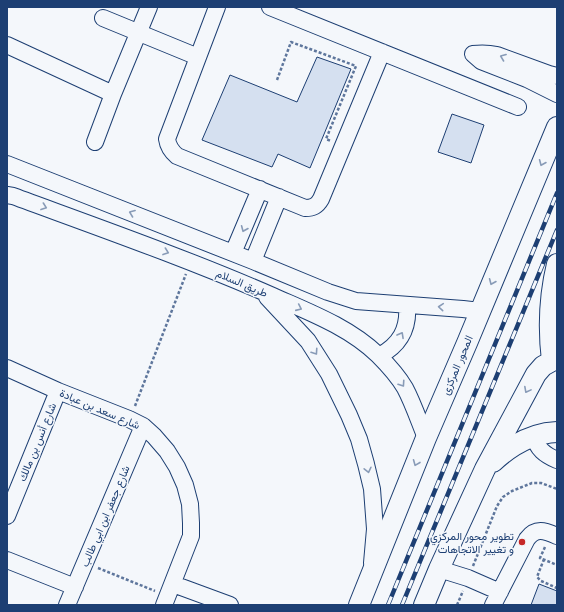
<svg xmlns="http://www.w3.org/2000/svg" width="564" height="612" viewBox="0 0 564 612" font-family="Helvetica,Vazirmatn,sans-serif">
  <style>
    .building { fill: #d5e0f0; stroke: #1d3f73 }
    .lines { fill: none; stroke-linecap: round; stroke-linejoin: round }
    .minor-casing { stroke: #1d3f73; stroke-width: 18 }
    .major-casing { stroke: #1d3f73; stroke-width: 22 }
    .path { stroke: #5e769c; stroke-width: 2.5; stroke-dasharray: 3 2; stroke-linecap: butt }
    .minor { stroke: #f4f7fb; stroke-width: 16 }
    .major { stroke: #f4f7fb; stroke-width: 20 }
    .rail-casing { stroke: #1d3f73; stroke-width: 4.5 }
    .rail { stroke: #f4f7fb; stroke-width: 3; stroke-dasharray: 9; stroke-linecap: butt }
    .oneway { stroke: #889bb7 }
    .poi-dot { fill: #c62828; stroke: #f4f7fb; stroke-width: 1.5 }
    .labels { text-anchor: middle; stroke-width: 3; stroke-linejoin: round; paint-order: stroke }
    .street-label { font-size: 11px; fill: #1d3f73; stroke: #f4f7fb }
    .poi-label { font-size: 11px; fill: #1d3f73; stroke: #f4f7fb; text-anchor: end }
  </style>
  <rect width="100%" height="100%" fill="#f4f7fb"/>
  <path class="building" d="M 317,57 L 351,69 L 310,168 L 278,154 L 272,167 L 202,140 L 230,75 L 297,102 Z
    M 452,114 L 484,125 L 471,163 L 438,152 Z
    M 539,584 L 557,591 L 557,605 L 531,605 Z"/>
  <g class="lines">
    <defs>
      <path id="minor" d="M 217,7 L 167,139 C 168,146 171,151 177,156 L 305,208 C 313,208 317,206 321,199 L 382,52
        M 270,7 L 518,107
        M 103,18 L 198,57
        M 7,45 L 113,94
        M 473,54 L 481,61 L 527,79 L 557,94
        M 473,54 C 481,53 488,53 497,55 L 549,74 L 557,76
        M 95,142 L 113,94 L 149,7
        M 7,164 L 253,261 L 328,292 L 356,301 L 463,309 L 480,311
        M 7,195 L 13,196 C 100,228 188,259 273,296 C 309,312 349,327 378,355 C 388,365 398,376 405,388 C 413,403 419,421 426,438
        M 233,253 L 260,189
        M 253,261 L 279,197
        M 267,297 L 308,341 L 329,374 L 349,415 L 359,439 L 366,464 L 372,489 L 375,529 L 372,563
        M 379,356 C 400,345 409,329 407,305
        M 7,368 L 58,391 L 129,419 L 143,426 L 154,436 L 167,451 L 177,467 L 185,485 L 190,504 L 191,523 L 191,536 L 164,605
        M 534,436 C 537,449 545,455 557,460
        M 7,516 L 58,391
        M 7,560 L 75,587
        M 439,569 L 468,578 L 500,592
        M 173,584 L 230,605
        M 67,605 L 143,426
        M 493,605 L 527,539 C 536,527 545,531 557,536"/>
      <path id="major" d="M 552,361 C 548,328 549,297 557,264
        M 493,462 C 510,446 532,433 557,432
        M 359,605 L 426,438 L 467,343 L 557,127
        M 424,605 L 439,569 L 485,469 L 536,374 L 543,366 L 552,361"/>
    </defs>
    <use href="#minor" class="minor-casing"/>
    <use href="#major" class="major-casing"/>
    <path class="path" d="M 277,80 L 291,42 L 356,66 L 326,139 L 331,141
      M 135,406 L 186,274
      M 545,547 L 540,558 L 557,565
      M 544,559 L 537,577 L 541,581 L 557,588
      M 473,566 L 497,506 L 503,497 L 512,491 L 532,483 L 541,483 L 557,489
      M 98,568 L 155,591
      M 457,605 L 463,591"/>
    <use href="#minor" class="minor"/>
    <use href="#major" class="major"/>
    <defs>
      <path id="rail" d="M 388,605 L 557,193
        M 402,605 L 557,230"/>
    </defs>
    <use href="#rail" class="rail-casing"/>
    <use href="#rail" class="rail"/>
  </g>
  <defs><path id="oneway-chevron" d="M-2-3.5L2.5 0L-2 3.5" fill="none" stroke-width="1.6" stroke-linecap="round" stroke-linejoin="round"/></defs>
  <g class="oneway">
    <use href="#oneway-chevron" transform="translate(503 57) rotate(-159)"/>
    <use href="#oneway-chevron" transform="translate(542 163) rotate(113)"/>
    <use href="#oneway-chevron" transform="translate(44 207) rotate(20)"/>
    <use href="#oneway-chevron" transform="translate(132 213) rotate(-159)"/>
    <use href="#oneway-chevron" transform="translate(244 229) rotate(113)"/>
    <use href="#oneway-chevron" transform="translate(166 252) rotate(20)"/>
    <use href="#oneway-chevron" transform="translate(492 282) rotate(113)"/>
    <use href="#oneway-chevron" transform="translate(441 307) rotate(-175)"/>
    <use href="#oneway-chevron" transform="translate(299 308) rotate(24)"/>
    <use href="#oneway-chevron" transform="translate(401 335) rotate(-61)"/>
    <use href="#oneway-chevron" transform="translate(315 352) rotate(56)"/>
    <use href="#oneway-chevron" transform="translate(402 384) rotate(56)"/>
    <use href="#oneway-chevron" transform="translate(527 390) rotate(118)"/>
    <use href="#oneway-chevron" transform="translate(416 463) rotate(112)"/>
    <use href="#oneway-chevron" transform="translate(368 470) rotate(77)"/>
  </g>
  <circle class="poi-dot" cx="522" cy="542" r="4"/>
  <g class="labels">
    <g class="street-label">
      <text transform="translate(242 283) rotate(23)" y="4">طريق السلام</text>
      <text transform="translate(457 365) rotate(-67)" y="4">المحور المركزى</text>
      <text transform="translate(100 409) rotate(23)" y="4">شارع سعد بن عبادة</text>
      <text transform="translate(37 442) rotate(-68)" y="4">شارع أنس بن مالك</text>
      <text transform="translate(105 516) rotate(-67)" y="4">شارع جعفر ابن ابي طالب</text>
    </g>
    <g class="poi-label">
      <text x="514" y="540">تطوير محور المركزي<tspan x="514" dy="13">و تغيير الاتجاهات</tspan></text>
    </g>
  </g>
  <rect width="564" height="612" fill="none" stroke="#1d3f73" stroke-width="16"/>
</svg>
